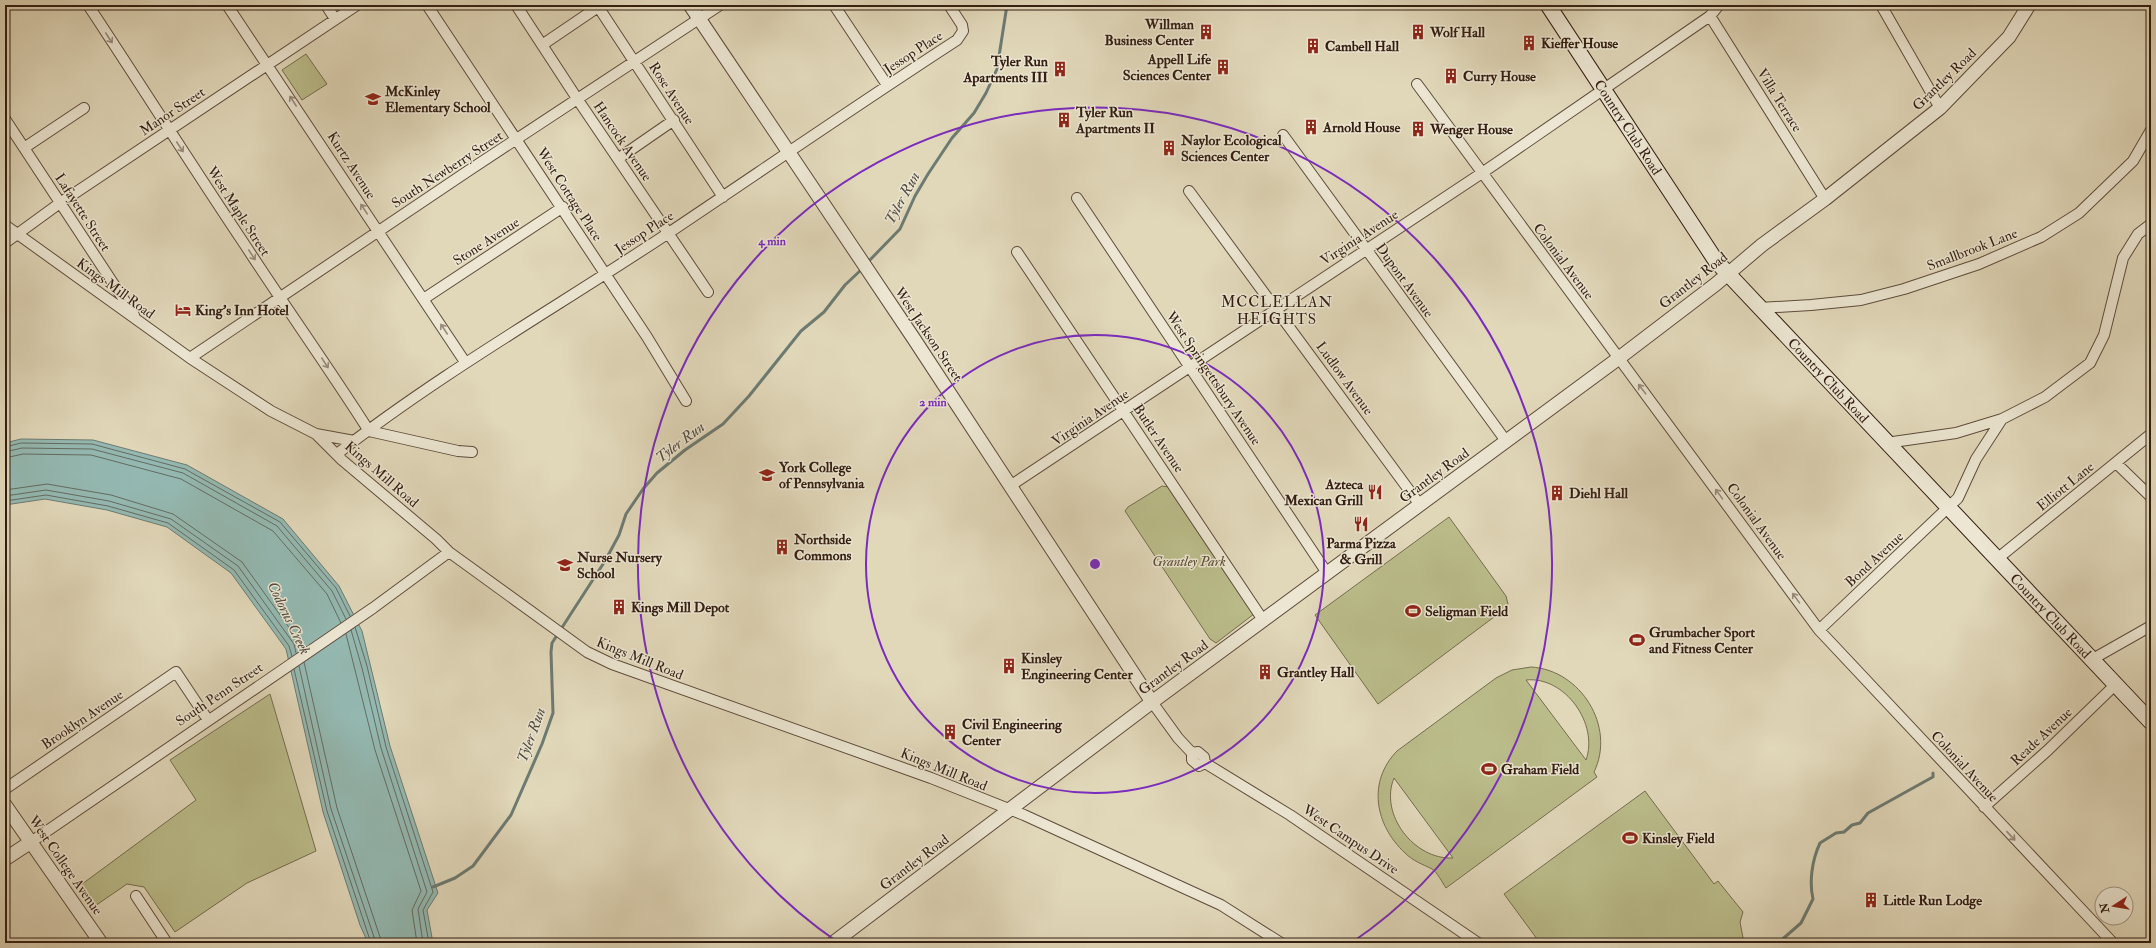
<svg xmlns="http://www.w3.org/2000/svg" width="2156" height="948" viewBox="0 0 2156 948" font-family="'IM FELL Double Pica',serif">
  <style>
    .green { fill: #babc8a; stroke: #766d4e; fill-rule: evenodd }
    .water { fill: #94b9b2; stroke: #6d7b72 }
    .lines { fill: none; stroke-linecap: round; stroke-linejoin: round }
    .shore { stroke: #646c62; stroke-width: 1 }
    .stream { stroke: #6d7b72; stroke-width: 3 }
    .minor-casing { stroke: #5e4c3c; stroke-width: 12 }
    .tertiary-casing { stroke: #5e4c3c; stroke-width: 15 }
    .secondary-casing { stroke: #331e12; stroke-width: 17 }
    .minor { stroke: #ece6d2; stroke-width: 10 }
    .tertiary { stroke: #ece6d2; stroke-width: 13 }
    .secondary { stroke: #ece6d2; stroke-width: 15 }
    .oneway { stroke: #998c7c }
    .ring { fill: none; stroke: #7b2cbf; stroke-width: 2 }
    .labels { text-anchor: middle; stroke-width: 3; stroke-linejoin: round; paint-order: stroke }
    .poi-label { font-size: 14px; font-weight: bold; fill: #331e12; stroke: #ece6d2; text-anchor: start }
    .street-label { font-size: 14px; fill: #331e12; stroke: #ece6d2 }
    .park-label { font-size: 14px; font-style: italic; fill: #5c4d36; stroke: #ece6d2 }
    .water-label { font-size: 15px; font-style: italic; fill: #504c42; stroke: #ece6d2 }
    .neighbourhood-label { font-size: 15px; letter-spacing: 1px; fill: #331e12; stroke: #ece6d2 }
    .centre { fill: #7b2cbf; stroke: #ece6d2; stroke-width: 2 }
    .ring-label { font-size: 12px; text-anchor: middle; font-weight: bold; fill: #7b2cbf; stroke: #ece6d2; stroke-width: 3; stroke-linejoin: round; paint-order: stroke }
  </style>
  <rect width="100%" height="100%" fill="#e1d8ba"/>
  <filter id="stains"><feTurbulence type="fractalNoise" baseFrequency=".005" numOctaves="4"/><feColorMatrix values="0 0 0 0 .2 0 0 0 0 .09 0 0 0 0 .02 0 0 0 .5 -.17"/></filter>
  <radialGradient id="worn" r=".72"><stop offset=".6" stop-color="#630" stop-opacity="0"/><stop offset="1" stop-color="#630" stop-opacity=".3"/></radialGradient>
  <path class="green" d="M 306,54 L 327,84 L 302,100 L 282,70 Z
    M 1162,486 L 1169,487 L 1254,614 L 1216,643 L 1210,639 L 1125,511 L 1128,507 Z
    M 1449,517 L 1506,596 L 1508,604 L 1506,608 L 1378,704 L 1315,615 Z
    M 1531,667 C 1581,670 1616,727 1594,772 L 1597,777 L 1446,888 C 1442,882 1437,872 1432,869 C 1422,864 1413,861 1405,853 C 1375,825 1367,782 1397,751 L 1496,678 L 1512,670 ZM 1526,680 C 1565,676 1599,724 1586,760 ZM 1394,778 L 1453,858 C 1414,860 1379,814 1394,778 Z
    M 270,694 L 316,851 L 247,883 L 175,932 L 144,887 L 127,884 L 92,908 L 78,887 L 196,800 L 170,760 Z
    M 1645,791 L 1714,884 L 1718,881 L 1743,912 L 1740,922 L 1744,943 L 1540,943 L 1504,894 Z"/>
  <path class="water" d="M 21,439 L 93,440 L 187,465 L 283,519 L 339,586 L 362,631 L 390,746 L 438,893 L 427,910 L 433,943 L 368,943 L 360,925 L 323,812 L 286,649 L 231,573 L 167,527 L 107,510 L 45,499 L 5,505 L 5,443 Z"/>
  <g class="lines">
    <path class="shore" d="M 5,447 L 21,443 L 92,444 L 185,469 L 280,522 L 336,588 L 350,616
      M 5,452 L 22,448 L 92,449 L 183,473 L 277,526 L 332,591 L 346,619
      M 5,458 L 23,454 L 91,455 L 181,479 L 273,531 L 327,594 L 341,623
      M 5,490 L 47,484 L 111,495 L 173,514 L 242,562 L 298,640 L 302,650
      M 5,496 L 46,490 L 109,501 L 171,519 L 238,566 L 294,644 L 296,653
      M 5,501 L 46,495 L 108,506 L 168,523 L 234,570 L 289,646 L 292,656
      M 355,627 L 367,666 L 386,747 L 433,892 L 423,910 L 429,943
      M 351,630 L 362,668 L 381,748 L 427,892 L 418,909 L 423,943
      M 346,634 L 375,750 L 421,891 L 412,910 L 417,943
      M 304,662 L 337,808 L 382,943
      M 299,666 L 331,809 L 376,943
      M 294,669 L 327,811 L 371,943"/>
    <path class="stream" d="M 867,263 L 900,229 L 915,196 L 928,174 L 952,138 L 974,113 L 986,93 L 997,69 L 1007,5
      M 433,887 L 455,878 L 473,866 L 511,815 L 542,744 L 553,713 L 551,652 L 552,643 L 605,561 L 619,535 L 626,514 L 643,489 L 657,473 L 685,450 L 723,424 L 749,396 L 801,331 L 824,312 L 845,285 L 862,269
      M 1778,943 L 1801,923 L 1813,899 C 1809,882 1812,860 1820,843 L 1836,833 L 1844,832 L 1852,825 L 1860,823 L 1868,813 L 1931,778 L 1933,777 L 1933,773"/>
    <defs>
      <path id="minor" d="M 88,5 C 141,85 192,166 245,245 C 286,308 329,368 369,431 L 458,451 L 472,452
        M 227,5 L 465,362
        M 326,5 L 335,19
        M 427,5 L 647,337 L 686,401
        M 516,5 L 578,100 L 708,292
        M 597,5 L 723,197
        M 834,5 L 887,85
        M 1881,5 L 1940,108
        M 1710,16 L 1825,199
        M 542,45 L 598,7
        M 1417,84 L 1819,630 L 2113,943
        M 5,119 L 134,315
        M 1283,135 L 1506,441
        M 24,148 L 84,108
        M 619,158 L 674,120
        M 1189,191 L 1420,505
        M 1077,198 L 1327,573
        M 5,225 L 190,358 L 271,411 L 316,434 L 342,460 L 436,539 L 449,552 L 587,652 L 612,664 L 931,778 L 1024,815 L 1221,905 L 1281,943
        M 5,243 L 60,203 L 357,5
        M 1017,252 L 1263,620
        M 425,298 L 563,207
        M 1759,308 L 1811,305 L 1861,300 L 1904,289 L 1979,264 L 2041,237 L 2079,213 L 2133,161 L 2151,130
        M 190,358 L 468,171 L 720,5
        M 316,434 L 354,441
        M 1886,443 L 1956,433 L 2002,419
        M 337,454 C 441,373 557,307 667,234 C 764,169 860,103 957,40 L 963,31 L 962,25 L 949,5
        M 2116,463 L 2151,497
        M 1010,486 L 1482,173 L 1710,16 L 1719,5
        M 1997,559 L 2151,434
        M 1819,630 L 1958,498 L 1976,459 L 2002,419 L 2045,397 L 2090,363 L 2104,335 L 2123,258 L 2138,234 L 2151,224
        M 2091,660 L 2151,626
        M 1152,702 L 1178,738 L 1192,753 L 1192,760 L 1199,766 L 1205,763
        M 1192,753 L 1198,752 L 1204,757 L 1205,763
        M 1205,763 L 1290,815 L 1478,943
        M 5,789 L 176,672 L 208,720
        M 1984,807 L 2047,751 L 2115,685
        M 31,842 L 373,608 L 449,552
        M 136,896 L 167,943"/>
      <path id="tertiary" d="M 690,5 L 914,339 L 1152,702
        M 5,805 L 101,943
        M 5,859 L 31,842
        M 833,943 L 1152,702 L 1619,358 L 1716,284 L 1762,245 L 1825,199 L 1940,108 L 2009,37 L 2029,5"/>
      <g id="secondary">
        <path id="s1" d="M 1548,5 L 1716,261 L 2151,722"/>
      </g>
    </defs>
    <use href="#minor" class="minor-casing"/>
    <use href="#tertiary" class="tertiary-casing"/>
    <use href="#secondary" class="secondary-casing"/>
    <use href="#minor" class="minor"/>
    <use href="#tertiary" class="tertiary"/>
    <use href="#secondary" class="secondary"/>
  </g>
  <defs><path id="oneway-shaft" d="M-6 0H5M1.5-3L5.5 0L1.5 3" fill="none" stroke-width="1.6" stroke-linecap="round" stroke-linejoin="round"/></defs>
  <g class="oneway">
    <use href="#oneway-shaft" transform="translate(109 38) rotate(57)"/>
    <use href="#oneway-shaft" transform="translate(293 101) rotate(-123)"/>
    <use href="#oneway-shaft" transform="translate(180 147) rotate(57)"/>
    <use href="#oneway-shaft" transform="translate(364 209) rotate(-123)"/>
    <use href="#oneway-shaft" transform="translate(252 255) rotate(57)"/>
    <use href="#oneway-shaft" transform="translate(444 329) rotate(-123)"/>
    <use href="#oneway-shaft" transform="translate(325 363) rotate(57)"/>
    <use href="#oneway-shaft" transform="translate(1642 389) rotate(-127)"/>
    <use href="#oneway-shaft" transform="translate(1719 494) rotate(-126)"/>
    <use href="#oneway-shaft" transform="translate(1796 598) rotate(-126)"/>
    <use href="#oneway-shaft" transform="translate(2011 836) rotate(47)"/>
  </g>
  <g class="ring">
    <circle cx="1095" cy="564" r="229"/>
    <path d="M839 943A457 457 0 1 1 1351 943"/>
  </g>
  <defs>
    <symbol id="building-bare" viewBox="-9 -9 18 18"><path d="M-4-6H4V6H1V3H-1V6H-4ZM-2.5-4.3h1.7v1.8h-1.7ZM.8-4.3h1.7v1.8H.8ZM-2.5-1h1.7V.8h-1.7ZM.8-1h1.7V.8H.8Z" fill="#8f2418" stroke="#ece6d2" stroke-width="2.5" paint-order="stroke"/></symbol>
    <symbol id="school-bare" viewBox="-9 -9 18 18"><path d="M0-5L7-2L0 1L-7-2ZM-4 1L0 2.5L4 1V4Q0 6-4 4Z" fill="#8f2418" stroke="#ece6d2" stroke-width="2.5" paint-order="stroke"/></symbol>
    <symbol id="hotel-bare" viewBox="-9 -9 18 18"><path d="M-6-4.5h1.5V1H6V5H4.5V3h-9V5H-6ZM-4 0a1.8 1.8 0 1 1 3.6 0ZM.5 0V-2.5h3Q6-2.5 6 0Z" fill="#8f2418" stroke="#ece6d2" stroke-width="2.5" paint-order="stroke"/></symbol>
    <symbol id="university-bare" viewBox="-9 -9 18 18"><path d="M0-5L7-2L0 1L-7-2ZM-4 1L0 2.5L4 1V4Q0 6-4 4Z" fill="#8f2418" stroke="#ece6d2" stroke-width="2.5" paint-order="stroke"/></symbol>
    <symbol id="restaurant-bare" viewBox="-9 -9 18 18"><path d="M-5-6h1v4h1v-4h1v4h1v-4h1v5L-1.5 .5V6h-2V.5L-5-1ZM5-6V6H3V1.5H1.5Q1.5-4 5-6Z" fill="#8f2418" stroke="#ece6d2" stroke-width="2.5" paint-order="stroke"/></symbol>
    <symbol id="stadium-bare" viewBox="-9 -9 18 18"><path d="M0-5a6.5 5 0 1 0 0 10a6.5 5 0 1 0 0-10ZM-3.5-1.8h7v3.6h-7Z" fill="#8f2418" stroke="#ece6d2" stroke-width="2.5" paint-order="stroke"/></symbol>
  </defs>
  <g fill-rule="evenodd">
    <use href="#building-bare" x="1195" y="21" width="22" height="22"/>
    <use href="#building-bare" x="1407" y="21" width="22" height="22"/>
    <use href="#building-bare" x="1518" y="32" width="22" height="22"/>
    <use href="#building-bare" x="1302" y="35" width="22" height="22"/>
    <use href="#building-bare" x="1212" y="56" width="22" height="22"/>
    <use href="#building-bare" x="1049" y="58" width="22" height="22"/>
    <use href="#building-bare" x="1440" y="65" width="22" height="22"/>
    <use href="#school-bare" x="362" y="88" width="22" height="22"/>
    <use href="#building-bare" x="1053" y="109" width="22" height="22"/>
    <use href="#building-bare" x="1300" y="116" width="22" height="22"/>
    <use href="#building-bare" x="1407" y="118" width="22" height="22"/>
    <use href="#building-bare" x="1158" y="137" width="22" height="22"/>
    <use href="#hotel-bare" x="172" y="299" width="22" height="22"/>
    <use href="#university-bare" x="756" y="464" width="22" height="22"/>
    <use href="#restaurant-bare" x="1364" y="481" width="22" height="22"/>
    <use href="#building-bare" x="1546" y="482" width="22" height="22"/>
    <use href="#restaurant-bare" x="1350" y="513" width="22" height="22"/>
    <use href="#building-bare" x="771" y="536" width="22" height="22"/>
    <use href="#school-bare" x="554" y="554" width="22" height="22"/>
    <use href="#building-bare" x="608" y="596" width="22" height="22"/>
    <use href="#stadium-bare" x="1402" y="600" width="22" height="22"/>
    <use href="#stadium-bare" x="1626" y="629" width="22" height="22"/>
    <use href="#building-bare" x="998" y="655" width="22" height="22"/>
    <use href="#building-bare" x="1254" y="661" width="22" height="22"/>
    <use href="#building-bare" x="939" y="721" width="22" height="22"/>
    <use href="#stadium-bare" x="1478" y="758" width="22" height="22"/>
    <use href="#stadium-bare" x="1619" y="827" width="22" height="22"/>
    <use href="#building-bare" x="1860" y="889" width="22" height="22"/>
  </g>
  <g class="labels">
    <g class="poi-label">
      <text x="1194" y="29" text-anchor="end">Willman<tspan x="1194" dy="16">Business Center</tspan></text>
      <text x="1430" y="37">Wolf Hall</text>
      <text x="1541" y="48">Kieffer House</text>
      <text x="1325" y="51">Cambell Hall</text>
      <text x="1211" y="64" text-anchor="end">Appell Life<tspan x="1211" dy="16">Sciences Center</tspan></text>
      <text x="1048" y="66" text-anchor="end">Tyler Run<tspan x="1048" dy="16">Apartments III</tspan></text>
      <text x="1463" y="81">Curry House</text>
      <text x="385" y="96">McKinley<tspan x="385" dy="16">Elementary School</tspan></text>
      <text x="1076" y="117">Tyler Run<tspan x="1076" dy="16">Apartments II</tspan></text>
      <text x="1323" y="132">Arnold House</text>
      <text x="1430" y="134">Wenger House</text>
      <text x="1181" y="145">Naylor Ecological<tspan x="1181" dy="16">Sciences Center</tspan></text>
      <text x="195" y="315">King's Inn Hotel</text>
      <text x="779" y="472">York College<tspan x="779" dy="16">of Pennsylvania</tspan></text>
      <text x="1363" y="489" text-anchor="end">Azteca<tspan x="1363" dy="16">Mexican Grill</tspan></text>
      <text x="1569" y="498">Diehl Hall</text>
      <text x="794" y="544">Northside<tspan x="794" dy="16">Commons</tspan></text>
      <text x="1361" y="548" text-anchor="middle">Parma Pizza<tspan x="1361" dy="16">&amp; Grill</tspan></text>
      <text x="577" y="562">Nurse Nursery<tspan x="577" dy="16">School</tspan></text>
      <text x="631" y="612">Kings Mill Depot</text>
      <text x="1425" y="616">Seligman Field</text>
      <text x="1649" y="637">Grumbacher Sport<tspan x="1649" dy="16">and Fitness Center</tspan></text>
      <text x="1021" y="663">Kinsley<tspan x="1021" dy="16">Engineering Center</tspan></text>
      <text x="1277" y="677">Grantley Hall</text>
      <text x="962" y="729">Civil Engineering<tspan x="962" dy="16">Center</tspan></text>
      <text x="1501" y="774">Graham Field</text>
      <text x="1642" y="843">Kinsley Field</text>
      <text x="1883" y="905">Little Run Lodge</text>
    </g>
    <g class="street-label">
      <text transform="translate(913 52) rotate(-33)" y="5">Jessop Place</text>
      <text transform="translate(1944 79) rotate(-44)" y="5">Grantley Road</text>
      <text transform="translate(672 93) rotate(57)" y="5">Rose Avenue</text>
      <text transform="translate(1780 100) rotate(58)" y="5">Villa Terrace</text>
      <text transform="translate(172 111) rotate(-34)" y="5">Manor Street</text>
      <text dy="5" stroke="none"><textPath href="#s1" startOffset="146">Country Club Road</textPath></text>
      <text transform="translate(623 141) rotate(56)" y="5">Hancock Avenue</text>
      <text transform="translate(352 165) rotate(57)" y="5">Kurtz Avenue</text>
      <text transform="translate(447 169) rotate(-33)" y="5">South Newberry Street</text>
      <text transform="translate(570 194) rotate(57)" y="5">West Cottage Place</text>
      <text transform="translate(239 211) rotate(57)" y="5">West Maple Street</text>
      <text transform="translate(83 212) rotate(57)" y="5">Lafayette Street</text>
      <text transform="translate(644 232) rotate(-33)" y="5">Jessop Place</text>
      <text transform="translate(1359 237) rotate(-33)" y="5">Virginia Avenue</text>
      <text transform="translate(486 241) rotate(-33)" y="5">Stone Avenue</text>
      <text transform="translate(1972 249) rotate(-21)" y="5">Smallbrook Lane</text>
      <text transform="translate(1564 261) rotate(53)" y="5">Colonial Avenue</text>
      <text transform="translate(1405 280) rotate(54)" y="5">Dupont Avenue</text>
      <text transform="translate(1693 280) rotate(-38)" y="5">Grantley Road</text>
      <text transform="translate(116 288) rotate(36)" y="5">Kings Mill Road</text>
      <text transform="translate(929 334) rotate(56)" y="5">West Jackson Street</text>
      <text transform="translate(1214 378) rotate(56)" y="5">West Springettsbury Avenue</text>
      <text transform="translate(1345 378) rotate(54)" y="5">Ludlow Avenue</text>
      <text dy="5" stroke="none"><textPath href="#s1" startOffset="470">Country Club Road</textPath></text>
      <text transform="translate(1090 417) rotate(-34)" y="5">Virginia Avenue</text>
      <text transform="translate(1159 438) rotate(56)" y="5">Butler Avenue</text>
      <text transform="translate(382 474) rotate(41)" y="5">Kings Mill Road</text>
      <text transform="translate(1434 475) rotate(-36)" y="5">Grantley Road</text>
      <text transform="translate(2065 486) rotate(-39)" y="5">Elliott Lane</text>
      <text transform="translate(1757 521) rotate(54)" y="5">Colonial Avenue</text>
      <text transform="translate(1874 559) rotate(-43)" y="5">Bond Avenue</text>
      <text dy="5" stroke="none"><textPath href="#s1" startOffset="794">Country Club Road</textPath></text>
      <text transform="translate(640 658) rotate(22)" y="5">Kings Mill Road</text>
      <text transform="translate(1173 667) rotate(-36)" y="5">Grantley Road</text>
      <text transform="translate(219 694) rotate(-34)" y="5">South Penn Street</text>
      <text transform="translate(82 719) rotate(-34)" y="5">Brooklyn Avenue</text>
      <text transform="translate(2041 736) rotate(-43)" y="5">Reade Avenue</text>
      <text transform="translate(1965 766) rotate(47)" y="5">Colonial Avenue</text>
      <text transform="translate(944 769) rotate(22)" y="5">Kings Mill Road</text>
      <text transform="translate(1351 839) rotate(34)" y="5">West Campus Drive</text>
      <text transform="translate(914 862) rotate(-37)" y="5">Grantley Road</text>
      <text transform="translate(66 865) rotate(55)" y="5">West College Avenue</text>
    </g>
    <g class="park-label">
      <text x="1189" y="566">Grantley Park</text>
    </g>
    <g class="water-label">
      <text transform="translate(902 198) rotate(-61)" y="5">Tyler Run</text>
      <text transform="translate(680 442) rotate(-37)" y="5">Tyler Run</text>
      <text transform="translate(289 618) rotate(64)" y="5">Codorus Creek</text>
      <text transform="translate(531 735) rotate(-70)" y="5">Tyler Run</text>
    </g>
    <g class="neighbourhood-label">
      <text x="1277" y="307">MCCLELLAN<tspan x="1277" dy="17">HEIGHTS</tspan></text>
    </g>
  </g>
  <circle cx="1095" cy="564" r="6" class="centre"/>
  <g class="ring-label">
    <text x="772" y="245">4 min</text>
    <text x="933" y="406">2 min</text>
  </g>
  <rect width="2156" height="948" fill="none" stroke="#e1d8ba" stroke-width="20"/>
  <rect x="6" y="6" width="2144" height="936" fill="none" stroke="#331e12" stroke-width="2"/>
  <rect x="10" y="10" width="2136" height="928" fill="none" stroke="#331e12"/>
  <g transform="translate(2114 906) rotate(258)"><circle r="19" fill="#ece6d2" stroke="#a29685"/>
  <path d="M0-3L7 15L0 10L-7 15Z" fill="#8f2418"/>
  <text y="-6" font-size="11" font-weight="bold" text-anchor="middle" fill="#331e12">N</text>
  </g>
  <rect width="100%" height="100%" filter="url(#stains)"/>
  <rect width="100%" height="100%" fill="url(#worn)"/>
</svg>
